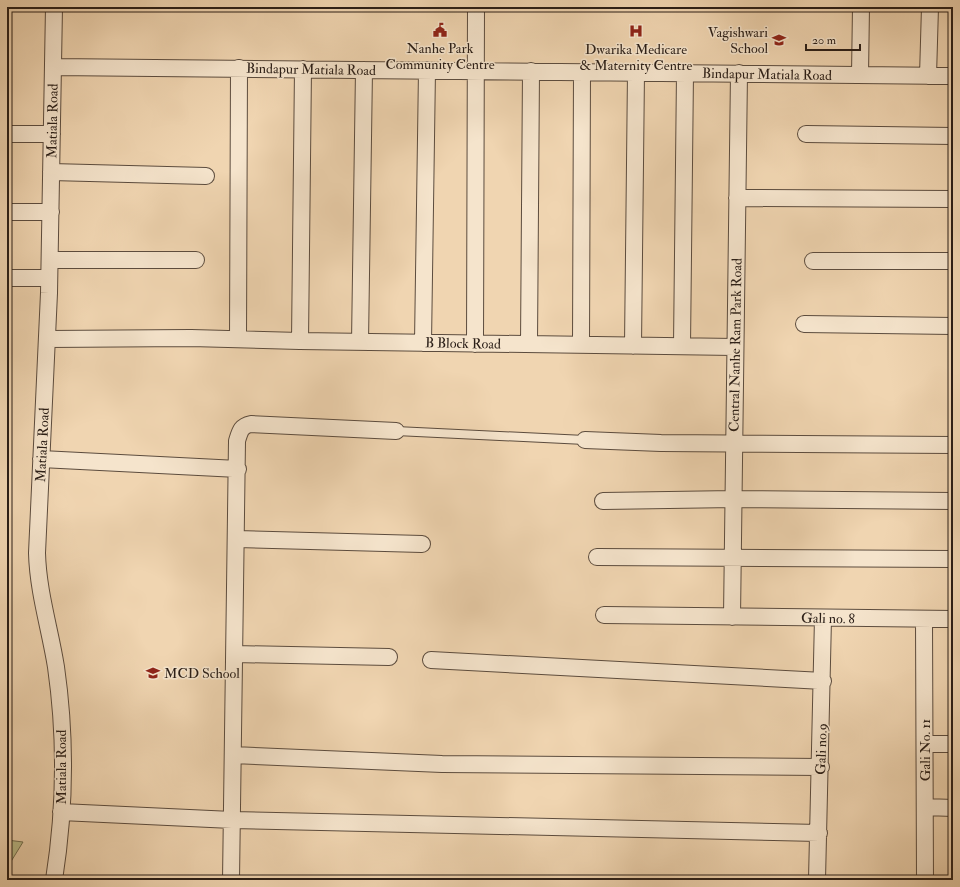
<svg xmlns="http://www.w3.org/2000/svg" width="960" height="887" viewBox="0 0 960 887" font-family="'IM FELL Double Pica',serif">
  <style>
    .green { fill: #bbbd8a; stroke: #726e50 }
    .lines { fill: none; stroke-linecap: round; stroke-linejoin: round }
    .service-casing { stroke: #5c4c3e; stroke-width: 10 }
    .minor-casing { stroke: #5c4c3e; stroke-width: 18 }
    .service { stroke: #f5e4cc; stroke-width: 8 }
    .minor { stroke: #f5e4cc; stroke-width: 16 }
    .labels { text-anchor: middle; stroke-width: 3; stroke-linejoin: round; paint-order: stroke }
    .poi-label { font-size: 14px; fill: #2a1e17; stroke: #f5e4cc }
    .street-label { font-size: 14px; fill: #2a1e17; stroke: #f5e4cc }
  </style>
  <rect width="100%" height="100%" fill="#f0d5b1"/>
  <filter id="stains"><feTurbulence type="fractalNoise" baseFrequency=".005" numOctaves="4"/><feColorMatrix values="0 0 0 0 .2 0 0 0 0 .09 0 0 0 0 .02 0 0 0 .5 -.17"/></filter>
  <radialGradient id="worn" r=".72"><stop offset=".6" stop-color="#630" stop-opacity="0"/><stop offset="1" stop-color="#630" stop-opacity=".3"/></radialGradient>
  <path class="green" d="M 7,840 L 23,842 L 7,868 Z"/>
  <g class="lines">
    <defs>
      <path id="service" d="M 396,431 L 585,440"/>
      <path id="minor" d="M 53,67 L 953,76
        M 860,75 L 861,7
        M 928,76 L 930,7
        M 7,134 L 52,134
        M 806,134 L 953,136
        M 51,172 L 206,176
        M 737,198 L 953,199
        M 7,212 L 51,212
        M 50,260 L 196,260
        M 813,261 L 953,261
        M 7,278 L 49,278
        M 804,324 L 953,326
        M 47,339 L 191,338 L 300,341 L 735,347
        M 238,339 L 239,68
        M 300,341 L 303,69
        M 360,342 L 364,70
        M 423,343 L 427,70
        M 475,344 L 476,7
        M 529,344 L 531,71
        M 581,345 L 582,72
        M 633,346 L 636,72
        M 682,346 L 685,73
        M 585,440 L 661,443 L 953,445
        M 41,459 L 238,469
        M 603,501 L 734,499 L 953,501
        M 237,539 L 422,544
        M 597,557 L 953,559
        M 604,615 L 953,619
        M 732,617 L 739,73
        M 924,619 L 925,880
        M 235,654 L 389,657
        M 431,660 L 823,681
        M 925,744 L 953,744
        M 233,755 L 442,764 L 821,767
        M 925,807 L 953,808
        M 61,812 L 232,820 L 819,833
        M 54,880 C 65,810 66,737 56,667 C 50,629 38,592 37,553 L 49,293 L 54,7
        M 231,880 L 237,441 C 240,431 241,426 251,424 L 396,431
        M 817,880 L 823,618"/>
    </defs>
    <use href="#service" class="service-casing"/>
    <use href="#minor" class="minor-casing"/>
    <use href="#service" class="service"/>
    <use href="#minor" class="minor"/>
  </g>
  <defs>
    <symbol id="civic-bare" viewBox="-9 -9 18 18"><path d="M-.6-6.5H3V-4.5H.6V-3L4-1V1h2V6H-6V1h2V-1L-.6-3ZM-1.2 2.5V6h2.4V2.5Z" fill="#8f2418" stroke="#f5e4cc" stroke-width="2.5" paint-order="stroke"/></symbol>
    <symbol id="hospital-bare" viewBox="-9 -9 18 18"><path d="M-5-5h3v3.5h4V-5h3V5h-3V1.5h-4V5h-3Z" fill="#8f2418" stroke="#f5e4cc" stroke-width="2.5" paint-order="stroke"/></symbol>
    <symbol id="school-bare" viewBox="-9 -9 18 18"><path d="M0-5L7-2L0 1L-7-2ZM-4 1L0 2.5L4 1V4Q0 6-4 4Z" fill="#8f2418" stroke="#f5e4cc" stroke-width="2.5" paint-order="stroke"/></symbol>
  </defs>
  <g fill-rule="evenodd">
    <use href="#civic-bare" x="430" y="20" width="20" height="20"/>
    <use href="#hospital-bare" x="626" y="21" width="20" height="20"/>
    <use href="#school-bare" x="769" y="30" width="20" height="20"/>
    <use href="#school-bare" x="143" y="663" width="20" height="20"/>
  </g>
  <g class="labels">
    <g class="poi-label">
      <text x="768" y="37" text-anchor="end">Vagishwari<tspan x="768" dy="16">School</tspan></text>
      <text x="440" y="53">Nanhe Park<tspan x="440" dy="16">Community Centre</tspan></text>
      <text x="636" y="54">Dwarika Medicare<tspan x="636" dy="16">&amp; Maternity Centre</tspan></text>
      <text x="164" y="678" text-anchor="start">MCD School</text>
    </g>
    <g class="street-label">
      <text transform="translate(311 69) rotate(1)" y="5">Bindapur Matiala Road</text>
      <text transform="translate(767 74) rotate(1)" y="5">Bindapur Matiala Road</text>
      <text transform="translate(52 121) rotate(-89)" y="5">Matiala Road</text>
      <text transform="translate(463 343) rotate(1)" y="5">B Block Road</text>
      <text transform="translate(735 345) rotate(-89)" y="5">Central Nanhe Ram Park Road</text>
      <text transform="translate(42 445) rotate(-87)" y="5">Matiala Road</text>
      <text transform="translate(828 618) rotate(1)" y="5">Gali no. 8</text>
      <text transform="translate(821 749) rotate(-88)" y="5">Gali no.9</text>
      <text transform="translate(925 750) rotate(-90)" y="5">Gali No. 11</text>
      <text transform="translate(61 767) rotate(-90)" y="5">Matiala Road</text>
    </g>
  </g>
  <rect width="960" height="887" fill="none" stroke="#f0d5b1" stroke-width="24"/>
  <rect x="8" y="8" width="944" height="871" fill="none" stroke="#2a1e17" stroke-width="2"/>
  <rect x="12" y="12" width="936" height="863" fill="none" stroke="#2a1e17"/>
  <path d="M806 44v6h54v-6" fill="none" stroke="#2a1e17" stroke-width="2"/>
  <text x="812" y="44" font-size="12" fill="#2a1e17" stroke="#f5e4cc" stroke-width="3" paint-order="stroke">20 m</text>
  <rect width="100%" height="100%" filter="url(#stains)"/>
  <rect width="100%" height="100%" fill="url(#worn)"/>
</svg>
